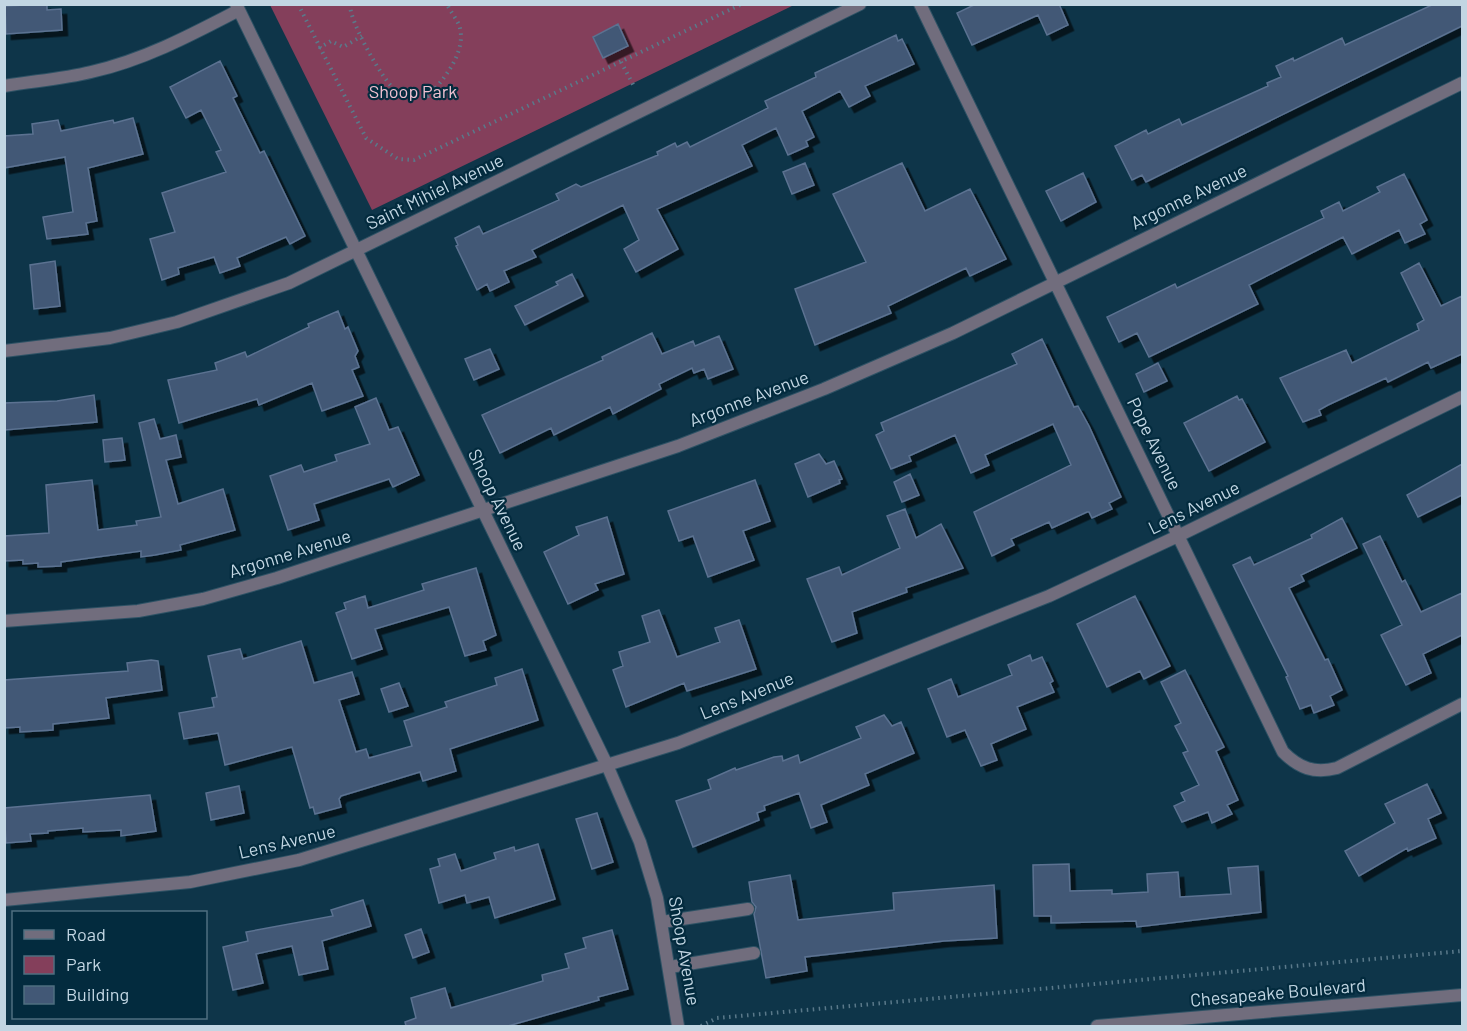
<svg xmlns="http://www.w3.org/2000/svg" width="1467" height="1031" viewBox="0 0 1467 1031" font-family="Barlow,sans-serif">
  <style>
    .green { fill: #843f5b }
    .building { fill: #425876; stroke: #5b7291; stroke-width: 1.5; filter: url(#shadow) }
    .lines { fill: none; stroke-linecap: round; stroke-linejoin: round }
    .lane-casing { stroke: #2e5265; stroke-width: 14 }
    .street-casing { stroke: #2e5265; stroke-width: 14 }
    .path { stroke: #5a798a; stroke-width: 4; stroke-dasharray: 1.5 4.5; stroke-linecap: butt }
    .lane { stroke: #716d7d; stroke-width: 12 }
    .street { stroke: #716d7d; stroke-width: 12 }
    .labels { text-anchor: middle; stroke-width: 4.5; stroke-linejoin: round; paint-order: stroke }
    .park-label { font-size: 18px; fill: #f0c1d1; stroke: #032b3e }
    .street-label { font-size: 18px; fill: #c2d6e3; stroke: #032b3e }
  </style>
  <defs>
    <filter id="shadow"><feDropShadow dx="5.5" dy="5.5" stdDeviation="0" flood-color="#0009"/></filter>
  </defs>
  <rect width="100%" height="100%" fill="#0e3549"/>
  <path class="green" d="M 270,5 L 794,5 L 372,210 Z"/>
  <path class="building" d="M 47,4 L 47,10 L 61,9 L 62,30 L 6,34 L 5,6 Z
    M 976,4 L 1059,4 L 1068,25 L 1047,35 L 1038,15 L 972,45 L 957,13 Z
    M 1434,4 L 1462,4 L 1462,26 L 1146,182 L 1142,175 L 1132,180 L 1115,146 L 1146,130 L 1148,134 L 1179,119 L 1182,125 L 1268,86 L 1267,83 L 1281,77 L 1276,66 L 1293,58 L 1294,61 L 1342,38 L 1345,45 Z
    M 618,24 L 628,46 L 603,58 L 593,37 Z
    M 896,35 L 898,41 L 902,39 L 914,64 L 865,86 L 870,96 L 849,107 L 840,91 L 802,111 L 814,137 L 806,141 L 808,146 L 788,155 L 776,128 L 742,145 L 752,166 L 657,209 L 678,249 L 636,272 L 624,249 L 639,240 L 623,205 L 532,250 L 536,257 L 504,271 L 509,282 L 490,291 L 487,284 L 477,290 L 456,246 L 458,245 L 455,238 L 479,226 L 483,234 L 559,200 L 556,194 L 576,184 L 581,187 L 658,155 L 657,152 L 675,143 L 677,147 L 687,142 L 690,147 L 768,108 L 765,101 L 816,77 L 815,73 Z
    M 220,61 L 237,96 L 233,98 L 260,153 L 264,151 L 305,236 L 290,244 L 286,237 L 237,258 L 240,266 L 220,273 L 214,257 L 178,268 L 179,274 L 162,280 L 150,239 L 175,232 L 162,193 L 226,172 L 216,152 L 221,150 L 201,110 L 186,118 L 170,87 Z
    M 133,118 L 143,154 L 88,168 L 97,221 L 86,223 L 88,234 L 47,239 L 43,217 L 73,212 L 65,157 L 4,168 L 4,136 L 33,134 L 32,124 L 58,120 L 61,131 L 113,120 L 114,123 Z
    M 805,163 L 814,185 L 792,194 L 783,172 Z
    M 902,163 L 925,211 L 970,189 L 1006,259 L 970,276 L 966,268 L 888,306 L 891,313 L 815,345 L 795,289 L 866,262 L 833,194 Z
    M 1083,173 L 1096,202 L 1061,221 L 1046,191 Z
    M 1404,174 L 1427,220 L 1420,224 L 1425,234 L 1405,243 L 1399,230 L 1352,254 L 1343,237 L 1249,285 L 1258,304 L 1149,357 L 1137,333 L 1119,342 L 1107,317 L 1175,284 L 1177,288 L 1324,218 L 1321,211 L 1339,202 L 1343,211 L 1380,192 L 1377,187 Z
    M 55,261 L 60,306 L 34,309 L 30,265 Z
    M 1419,263 L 1441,306 L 1462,296 L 1462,354 L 1431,368 L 1428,362 L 1388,382 L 1386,378 L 1328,405 L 1319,410 L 1321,415 L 1303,422 L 1280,378 L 1346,350 L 1352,363 L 1419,330 L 1417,324 L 1424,320 L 1401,273 Z
    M 572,274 L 583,296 L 525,325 L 515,306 L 558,285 L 556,282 Z
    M 338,311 L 345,329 L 348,327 L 358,351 L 355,356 L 359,367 L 352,370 L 363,396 L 322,411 L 312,383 L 259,405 L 257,399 L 179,423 L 168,380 L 217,370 L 215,363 L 245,352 L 247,357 L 309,327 L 308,324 Z
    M 652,333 L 662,354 L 693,341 L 695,346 L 719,336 L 733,369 L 708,379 L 704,369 L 694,373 L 692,368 L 659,384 L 661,389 L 613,414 L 610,407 L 554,435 L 551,428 L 500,453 L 482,415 L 603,360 L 602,357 Z
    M 1042,339 L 1074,407 L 1078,406 L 1089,426 L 1121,497 L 1109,503 L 1112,509 L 1092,518 L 1089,512 L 1087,512 L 1052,528 L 1049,522 L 1011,539 L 1014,545 L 992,556 L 974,512 L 1071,465 L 1053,424 L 985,455 L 989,465 L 971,473 L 955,435 L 909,456 L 911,461 L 891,469 L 876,435 L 884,431 L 881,423 L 1017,364 L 1012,354 Z
    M 490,349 L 499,369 L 474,380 L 465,359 Z
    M 1158,363 L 1167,381 L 1144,392 L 1136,374 Z
    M 94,395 L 97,422 L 5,430 L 4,403 L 57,401 Z
    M 1237,396 L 1239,400 L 1242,399 L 1265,442 L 1209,471 L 1184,423 Z
    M 376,398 L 389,430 L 398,427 L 419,475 L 393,487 L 389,479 L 314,504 L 319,520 L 288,530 L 270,476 L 301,465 L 304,472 L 337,461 L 335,455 L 370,444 L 355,407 Z
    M 154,419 L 160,439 L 176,435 L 181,457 L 166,460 L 178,504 L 223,489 L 235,530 L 180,545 L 181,550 L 155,555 L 141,557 L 141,551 L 61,562 L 61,566 L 38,567 L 38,563 L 23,564 L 23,560 L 4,561 L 4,536 L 49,533 L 46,485 L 92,480 L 98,530 L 137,525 L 136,521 L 161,517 L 139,423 Z
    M 122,438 L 125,460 L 105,462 L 103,440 Z
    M 819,454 L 826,464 L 834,461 L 842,479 L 839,480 L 840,483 L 808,497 L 795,464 Z
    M 1462,464 L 1462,495 L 1418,517 L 1407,495 Z
    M 910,474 L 919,495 L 902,502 L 894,482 Z
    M 755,480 L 770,521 L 743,531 L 754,560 L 708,577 L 693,536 L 679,541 L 668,511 Z
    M 905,509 L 916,538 L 941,524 L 963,568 L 906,588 L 907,592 L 852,612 L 857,633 L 832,642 L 807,579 L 839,567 L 842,575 L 900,548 L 887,516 Z
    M 607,517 L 624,574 L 595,584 L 598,590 L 568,604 L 544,552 L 579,535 L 576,527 Z
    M 1342,518 L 1357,548 L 1301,575 L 1304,581 L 1289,588 L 1325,660 L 1328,659 L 1342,690 L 1330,696 L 1334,705 L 1314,713 L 1311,705 L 1300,709 L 1286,677 L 1288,676 L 1233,565 L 1250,557 L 1254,565 L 1312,538 L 1311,535 Z
    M 1380,536 L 1402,582 L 1405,580 L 1421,612 L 1462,593 L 1462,635 L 1423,654 L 1431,673 L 1406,685 L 1381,635 L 1402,625 L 1363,544 Z
    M 476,568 L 496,635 L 483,641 L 486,650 L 465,656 L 449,607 L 375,629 L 382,649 L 352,659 L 336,613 L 346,609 L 344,603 L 365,596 L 368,608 L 424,590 L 422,584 Z
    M 1135,596 L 1170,666 L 1144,679 L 1140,671 L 1107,687 L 1077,624 Z
    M 659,610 L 677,657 L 720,642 L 715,628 L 739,620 L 756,669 L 687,691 L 684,683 L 626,707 L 613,670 L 623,666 L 619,652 L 650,642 L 642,616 Z
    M 301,641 L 314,683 L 352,672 L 359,694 L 339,700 L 356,752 L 366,749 L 369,758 L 412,746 L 404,721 L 447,707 L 445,702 L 497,685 L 495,678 L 522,669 L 538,720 L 450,749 L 456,771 L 423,781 L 420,772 L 341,796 L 339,799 L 341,807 L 315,814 L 313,807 L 310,808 L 292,747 L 225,765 L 218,733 L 184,739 L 179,713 L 214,707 L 212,698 L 217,697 L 208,656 L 240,649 L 243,659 Z
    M 1030,655 L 1032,661 L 1042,657 L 1053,681 L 1050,683 L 1054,692 L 1017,707 L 1026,729 L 991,744 L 997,760 L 981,766 L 965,730 L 947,737 L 928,689 L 951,679 L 958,697 L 1012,675 L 1008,665 Z
    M 151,660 L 158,661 L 162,690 L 106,698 L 109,718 L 53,724 L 53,730 L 20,732 L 20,727 L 4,728 L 4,680 L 128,671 L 127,663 Z
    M 1185,670 L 1224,747 L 1216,751 L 1238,800 L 1227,805 L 1232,814 L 1212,823 L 1208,812 L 1182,822 L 1174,806 L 1185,801 L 1181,793 L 1199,785 L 1183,753 L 1188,751 L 1175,726 L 1181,723 L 1161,682 Z
    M 399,683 L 408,706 L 389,712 L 381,689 Z
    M 884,715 L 892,726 L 901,722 L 914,753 L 865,774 L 869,785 L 821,805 L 827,822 L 811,828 L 799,793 L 764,806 L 765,810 L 757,813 L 759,820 L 693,847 L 676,801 L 711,789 L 708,780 L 735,768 L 736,770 L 774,757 L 782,756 L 783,761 L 798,755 L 800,763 L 861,738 L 856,727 Z
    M 1427,784 L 1441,813 L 1428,819 L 1436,838 L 1408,851 L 1407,848 L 1359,876 L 1345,851 L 1395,823 L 1385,804 Z
    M 239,786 L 244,813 L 211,820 L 206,793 Z
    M 150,795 L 156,831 L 121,836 L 121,830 L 83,832 L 83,828 L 48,831 L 48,833 L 30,834 L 31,841 L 6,843 L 4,808 Z
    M 597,813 L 613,862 L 592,869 L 576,819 Z
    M 538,844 L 555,899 L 495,918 L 489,897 L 467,903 L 465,895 L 439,903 L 430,869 L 440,866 L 438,859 L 455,854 L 461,871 L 496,859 L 494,853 L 514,847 L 515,851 Z
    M 1069,864 L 1070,891 L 1112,890 L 1112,894 L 1148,892 L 1147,874 L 1178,872 L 1180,897 L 1231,894 L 1228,868 L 1258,866 L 1261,912 L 1137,927 L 1136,921 L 1051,923 L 1051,916 L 1034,916 L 1033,865 Z
    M 790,875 L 798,920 L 894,910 L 893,893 L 994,885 L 997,938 L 944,941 L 805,957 L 807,971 L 766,978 L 754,914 L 756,907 L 752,902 L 749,882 Z
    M 363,900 L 371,926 L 322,941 L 328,969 L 299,975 L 292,946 L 256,954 L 263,983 L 233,990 L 223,947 L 248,941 L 246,932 L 333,916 L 331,910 Z
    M 421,929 L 429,952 L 413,958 L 405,935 Z
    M 612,930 L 628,989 L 598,997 L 599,1000 L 508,1026 L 406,1026 L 405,1022 L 416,1018 L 411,998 L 445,988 L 451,1008 L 543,981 L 542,975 L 569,968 L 565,954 L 586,948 L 583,938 Z"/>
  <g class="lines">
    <defs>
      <path id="lane" d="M 662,922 L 748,909
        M 670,967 L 754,953"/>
      <path id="street" d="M 236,4 L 607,765 L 640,842 L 657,898 L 678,1026
        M 920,4 L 1283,752 C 1299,768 1314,774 1337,768 L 1462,704
        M 4,86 C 33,81 63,79 91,72 C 144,60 191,35 239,10
        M 4,351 L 110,338 L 177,322 L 289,283 L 860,4
        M 4,621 L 138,611 L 203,599 L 277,578 L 678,446 L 824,389 L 953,333 L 1462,83
        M 4,900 L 190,882 L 299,860 L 678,743 L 1049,596 L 1178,536 L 1462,397
        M 1097,1026 L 1462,995"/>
    </defs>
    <use href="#lane" class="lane-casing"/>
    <use href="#street" class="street-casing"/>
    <path class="path" d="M 298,4 L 366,138 L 398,159 L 414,160 L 742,4
      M 350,4 C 349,21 383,81 396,91 C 405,98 418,97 428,96 C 444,80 468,50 459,25 C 456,18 450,11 447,4
      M 319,48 L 331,41 L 343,47 L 362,36
      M 621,62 L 635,88
      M 701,1026 L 717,1018 L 1462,951"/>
    <use href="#lane" class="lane"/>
    <use href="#street" class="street"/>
  </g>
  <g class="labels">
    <g class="park-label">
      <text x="413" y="98">Shoop Park</text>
    </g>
    <g class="street-label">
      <text transform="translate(435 192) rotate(-26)" y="6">Saint Mihiel Avenue</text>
      <text transform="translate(1189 197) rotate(-26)" y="6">Argonne Avenue</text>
      <text transform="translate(749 399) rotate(-21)" y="6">Argonne Avenue</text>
      <text transform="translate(1154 444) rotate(64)" y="6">Pope Avenue</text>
      <text transform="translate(497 500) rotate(64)" y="6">Shoop Avenue</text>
      <text transform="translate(1194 508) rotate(-26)" y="6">Lens Avenue</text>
      <text transform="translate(290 554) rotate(-17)" y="6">Argonne Avenue</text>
      <text transform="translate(747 696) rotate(-22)" y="6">Lens Avenue</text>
      <text transform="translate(287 842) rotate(-13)" y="6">Lens Avenue</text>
      <text transform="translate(684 951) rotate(80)" y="6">Shoop Avenue</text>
      <text transform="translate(1278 993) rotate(-5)" y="6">Chesapeake Boulevard</text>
    </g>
  </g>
  <rect width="1467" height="1031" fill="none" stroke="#c2d6e3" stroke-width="12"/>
  <rect x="12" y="911" width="195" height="108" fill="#032b3e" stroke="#4f6f80" stroke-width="1.5"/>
  <rect x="24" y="930" width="30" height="9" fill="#716d7d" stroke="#4f6f80" stroke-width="1.5"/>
  <text x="66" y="941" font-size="18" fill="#c2d6e3">Road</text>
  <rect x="24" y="956" width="30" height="18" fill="#843f5b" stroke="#4f6f80" stroke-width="1.5"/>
  <text x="66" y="971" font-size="18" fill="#c2d6e3">Park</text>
  <rect x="24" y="986" width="30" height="18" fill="#425876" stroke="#4f6f80" stroke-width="1.5"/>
  <text x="66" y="1001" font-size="18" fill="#c2d6e3">Building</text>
</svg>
